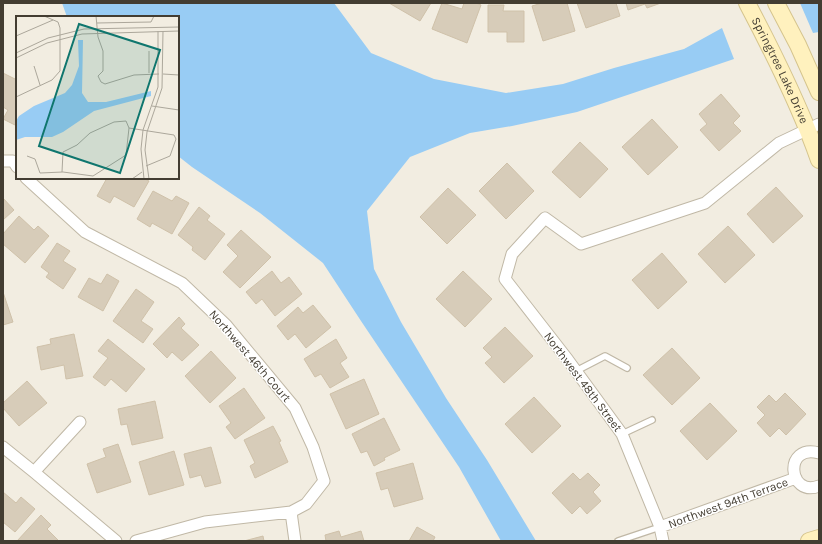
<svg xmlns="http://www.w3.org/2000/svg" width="822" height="544" viewBox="0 0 822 544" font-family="Karla,sans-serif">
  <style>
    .water { fill: #98ccf4 }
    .building { fill: #d7ccb9; stroke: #cfc1a9 }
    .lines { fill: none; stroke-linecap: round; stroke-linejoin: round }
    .lane-casing { stroke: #c0b8a6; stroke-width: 8 }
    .street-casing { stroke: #c0b8a6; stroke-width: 13 }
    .secondary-casing { stroke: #d5c48d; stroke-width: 18 }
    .lane { stroke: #fff; stroke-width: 5.5 }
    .street { stroke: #fff; stroke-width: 11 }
    .secondary { stroke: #fff1be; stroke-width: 16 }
    .labels { text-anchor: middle; stroke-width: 3; stroke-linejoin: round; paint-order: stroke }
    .street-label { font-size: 12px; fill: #433d32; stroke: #fff }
    .inset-road { fill: none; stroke: #aca79b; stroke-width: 1 }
    .view { fill: #0f766e; fill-opacity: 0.15; stroke: #0f766e; stroke-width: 2 }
    .inset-edge { fill: none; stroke: #433d32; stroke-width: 2 }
  </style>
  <rect width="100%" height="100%" fill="#f2ede1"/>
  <path class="water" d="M 62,3 L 334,3 L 371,53 L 434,79 L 506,93 L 563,84 L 614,68 L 684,49 L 722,28 L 734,59 L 577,112 L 512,126 L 470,133 L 410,157 L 367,211 L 374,269 L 401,322 L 446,398 L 487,460 L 536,541 L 501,541 L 459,467 L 361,321 L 323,263 L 260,213 L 192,167 L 178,156 L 178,17 L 67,17 Z
    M 800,3 L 819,3 L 819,32 L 813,33 Z"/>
  <path class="building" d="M 389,3 L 431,3 L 420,21 Z
    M 442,3 L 462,9 L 464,3 L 476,3 L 481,5 L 467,43 L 432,29 Z
    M 542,3 L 567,3 L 575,31 L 543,41 L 532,6 Z
    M 577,3 L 616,3 L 620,16 L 586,28 Z
    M 626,3 L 661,3 L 647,8 L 645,4 L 628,10 Z
    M 488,5 L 504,5 L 503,11 L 524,11 L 524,42 L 507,42 L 507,32 L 488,32 Z
    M 3,73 L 17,80 L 17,126 L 3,119 L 8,110 L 3,107 Z
    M 721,94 L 740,116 L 733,123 L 741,131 L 719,151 L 700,130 L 707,124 L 699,114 Z
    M 652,119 L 678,147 L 648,175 L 622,147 Z
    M 580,142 L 608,169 L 580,198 L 552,172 Z
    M 507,163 L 534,191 L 506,219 L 479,191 Z
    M 107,178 L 143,178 L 149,181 L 134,207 L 114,196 L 110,203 L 97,196 Z
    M 776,187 L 803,216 L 773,243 L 747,214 Z
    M 448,188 L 476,215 L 447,244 L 420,217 Z
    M 153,191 L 172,201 L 176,196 L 189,203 L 172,234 L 152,223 L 150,227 L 137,219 Z
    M 3,198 L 14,210 L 3,220 Z
    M 199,207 L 210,216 L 207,220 L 225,234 L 205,260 L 192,250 L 193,247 L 178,235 Z
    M 19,216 L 34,230 L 38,226 L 49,236 L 25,263 L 3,244 L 3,234 Z
    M 728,226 L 755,255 L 725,283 L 698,254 Z
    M 241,230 L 271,257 L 240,288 L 223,272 L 238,256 L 227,245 Z
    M 57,243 L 70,251 L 63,261 L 76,269 L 63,289 L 46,277 L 49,273 L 41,267 Z
    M 662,253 L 687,282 L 658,309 L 632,280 Z
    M 272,271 L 281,283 L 289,277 L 302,294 L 275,316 L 262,299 L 256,304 L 246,292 Z
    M 463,271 L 492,299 L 465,327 L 436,299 Z
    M 107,274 L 119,281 L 103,311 L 78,297 L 89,278 L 101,284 Z
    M 136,289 L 154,302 L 141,321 L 153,329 L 143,343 L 113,321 Z
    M 3,292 L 13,322 L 3,325 Z
    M 313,305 L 331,327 L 306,348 L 295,334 L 288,340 L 277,326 L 298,307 L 303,313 Z
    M 179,317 L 185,324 L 181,328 L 199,345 L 182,361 L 172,352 L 167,358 L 153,344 Z
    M 505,327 L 533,356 L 504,383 L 485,363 L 492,357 L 483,348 Z
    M 74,334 L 83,376 L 66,379 L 64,365 L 41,370 L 37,347 L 51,344 L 50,339 Z
    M 108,339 L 145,369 L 126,392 L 111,379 L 105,386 L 93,377 L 108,358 L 98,351 Z
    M 336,339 L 347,358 L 340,363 L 349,377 L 330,388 L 321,374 L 315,377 L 304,359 Z
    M 672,348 L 700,378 L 672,405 L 643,375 Z
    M 211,351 L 236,378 L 210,403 L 185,376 Z
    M 364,379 L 379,414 L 346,429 L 330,394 Z
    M 27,381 L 47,403 L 19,426 L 3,408 L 3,403 Z
    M 244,388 L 265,418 L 235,439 L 226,427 L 231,423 L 219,406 Z
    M 785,393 L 806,414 L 786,435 L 779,428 L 770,437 L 757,423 L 765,415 L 757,407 L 769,395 L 776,402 Z
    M 534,397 L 561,426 L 532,453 L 505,424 Z
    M 155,401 L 163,438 L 132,445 L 127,424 L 121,425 L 118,409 Z
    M 710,403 L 737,431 L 707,460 L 680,431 Z
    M 384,418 L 400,450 L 384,458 L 385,460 L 374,466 L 367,451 L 361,453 L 352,434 Z
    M 273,426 L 281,441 L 279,442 L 288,462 L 255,478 L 250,466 L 255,463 L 244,440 Z
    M 118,444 L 131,482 L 97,493 L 87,464 L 106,457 L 103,449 Z
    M 211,447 L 221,483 L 205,487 L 201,475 L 190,478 L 184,454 Z
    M 174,451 L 184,485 L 149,495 L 139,462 Z
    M 413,463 L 423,499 L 394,507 L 388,488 L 381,490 L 376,473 Z
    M 573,473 L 580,480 L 588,473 L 600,485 L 593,492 L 601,501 L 587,514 L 580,506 L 572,514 L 552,493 Z
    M 3,492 L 16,503 L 21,497 L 35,509 L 15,532 L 3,522 Z
    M 41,515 L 51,525 L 47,529 L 59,541 L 17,541 Z
    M 417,527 L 435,537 L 433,541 L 409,541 Z
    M 339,531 L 341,537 L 361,531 L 364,541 L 326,541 L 325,535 Z
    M 263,536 L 264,541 L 244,541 Z"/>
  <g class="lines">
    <defs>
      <path id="lane" d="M 576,371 L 605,356 L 627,368
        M 622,434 L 652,420
        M 618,541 L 660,527"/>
      <path id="street" d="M 3,161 L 13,161 L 17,167
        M 26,178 L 85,232 L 182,283 L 226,325 L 295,408 L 313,447 L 324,481 L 306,504 L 291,512 L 205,522 L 136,541
        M 3,447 L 34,472 L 116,541
        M 819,453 C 783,443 788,498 819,486
        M 34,472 L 80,422
        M 291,512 L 295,541
        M 660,527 L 796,478
        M 663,541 L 660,527 L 622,434 L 568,360 L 505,279 L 512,254 L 545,218 L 581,244 L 705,203 L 779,143 L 819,124"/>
      <g id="secondary">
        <path id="s1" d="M 747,3 C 774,54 800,106 819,160"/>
        <path d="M 776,3 L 798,45 L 819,92"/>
        <path d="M 809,541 L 819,538"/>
      </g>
    </defs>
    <use href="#lane" class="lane-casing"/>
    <use href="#street" class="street-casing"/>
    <use href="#secondary" class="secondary-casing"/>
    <use href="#lane" class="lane"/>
    <use href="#street" class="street"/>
    <use href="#secondary" class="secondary"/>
  </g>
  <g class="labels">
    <g class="street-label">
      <text dy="4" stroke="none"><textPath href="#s1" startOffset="75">Springtree Lake Drive</textPath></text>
      <text transform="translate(250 356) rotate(49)" y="4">Northwest 46th Court</text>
      <text transform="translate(583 382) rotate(53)" y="4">Northwest 48th Street</text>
      <text transform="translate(728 503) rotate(-20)" y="4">Northwest 94th Terrace</text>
    </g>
  </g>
  <g transform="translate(16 16)">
    <rect width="163" height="163" fill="#f2ede1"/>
    <path d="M 62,24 L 67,24 L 66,77 L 72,86 L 90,86 L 135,75 L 135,80 L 78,95 L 47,116 L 36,121 L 9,121 L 0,124 L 0,105 L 3,100 L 18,90 L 49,77 L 56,69 L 63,50 Z" fill="#98ccf4"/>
    <path class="inset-road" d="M 80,0 L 82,21 L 87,35 L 87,55 L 82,60 L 85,66 L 89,68 L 118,59 L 143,58M 81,7 L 135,6 L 138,0M 0,20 L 37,4M 133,35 L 133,57M 0,37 L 32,22 L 68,13 L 163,11M 0,42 L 31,27 L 66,18 L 163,15M 18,50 L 24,69M 147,58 L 163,59M 0,81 L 36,64 L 44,55 L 44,12 L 42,6 L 28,0M 136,90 L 163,94M 113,112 L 158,119 L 160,123 L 154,140 L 130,150M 11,140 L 19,143 L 24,157 L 47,156 L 77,160 L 110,139 L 113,112M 46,156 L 47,136 L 61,129 L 74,117 L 98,106 L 110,105 L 113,112M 116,163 L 126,156M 128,163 L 125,133 L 127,114 L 142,71 L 142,15M 133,163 L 129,134 L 131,116 L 146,72 L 147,15"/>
    <path class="view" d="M 63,8 L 144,34 L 104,157 L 23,130 Z"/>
    <rect width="163" height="163" class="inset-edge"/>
  </g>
  <rect width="822" height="544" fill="none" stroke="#433d32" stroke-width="8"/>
</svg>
